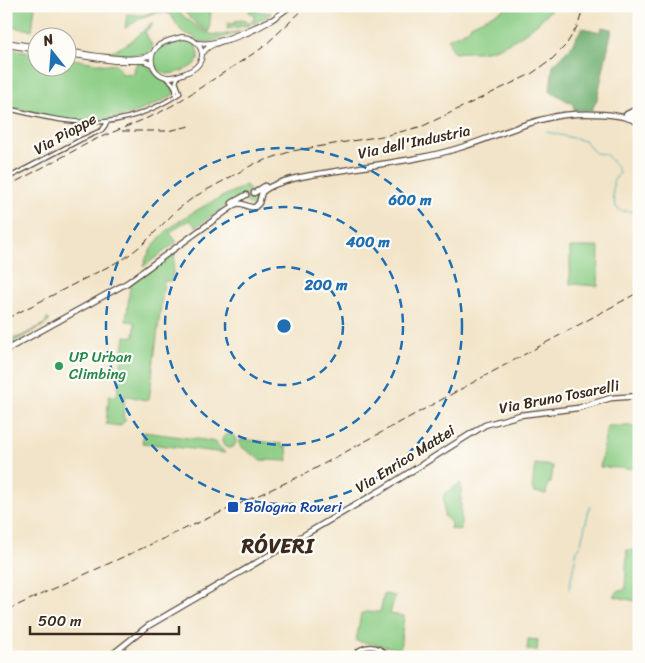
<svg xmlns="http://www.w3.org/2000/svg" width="645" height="663" viewBox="0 0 645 663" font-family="Sriracha,sans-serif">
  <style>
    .green { fill: #8ccd85; stroke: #647c52 }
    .forest { fill: #71b072; stroke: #566d48 }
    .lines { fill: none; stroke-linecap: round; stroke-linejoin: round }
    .stream { stroke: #3daeb5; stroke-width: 1 }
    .tertiary-casing { stroke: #564638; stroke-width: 5.5 }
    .secondary-casing { stroke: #564638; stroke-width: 6 }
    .primary-casing { stroke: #564638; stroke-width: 7 }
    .tertiary { stroke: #fff; stroke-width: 3 }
    .secondary { stroke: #fff; stroke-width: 4 }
    .primary { stroke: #fff; stroke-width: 4.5 }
    .rail { stroke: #3b2a1e; stroke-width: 1; stroke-dasharray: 8 4; stroke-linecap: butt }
    .ring { fill: none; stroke: #1f6fb2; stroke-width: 2.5; stroke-dasharray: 9 6 }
    .leisure-dot { fill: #2e9e5b; stroke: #fdfcf7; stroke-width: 2 }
    .transit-dot { fill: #1a4fb4; stroke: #fdfcf7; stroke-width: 2 }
    .labels { text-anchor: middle; stroke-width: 4.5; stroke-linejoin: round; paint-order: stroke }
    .street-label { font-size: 15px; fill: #3b2a1e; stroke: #fdfcf7 }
    .leisure-label { font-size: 15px; fill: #27864d; stroke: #fdfcf7; text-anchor: start }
    .transit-label { font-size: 15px; fill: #164399; stroke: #fdfcf7; text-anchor: start }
    .district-label { font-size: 20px; font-weight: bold; letter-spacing: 1px; fill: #3b2a1e; stroke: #fdfcf7 }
    .centre { fill: #1f6fb2; stroke: #fdfcf7; stroke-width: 2.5 }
    .ring-label { font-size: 15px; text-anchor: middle; font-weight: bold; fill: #1f6fb2; stroke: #fdfcf7; stroke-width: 4.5; stroke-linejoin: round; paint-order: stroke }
  </style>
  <rect width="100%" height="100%" fill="#fdfcf7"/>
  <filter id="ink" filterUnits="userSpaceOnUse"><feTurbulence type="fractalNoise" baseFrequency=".02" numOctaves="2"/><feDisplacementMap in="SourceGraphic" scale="10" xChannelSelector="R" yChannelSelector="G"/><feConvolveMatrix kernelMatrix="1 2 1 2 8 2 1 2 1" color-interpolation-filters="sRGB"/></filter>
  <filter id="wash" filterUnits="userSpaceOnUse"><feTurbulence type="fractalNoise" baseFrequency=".0096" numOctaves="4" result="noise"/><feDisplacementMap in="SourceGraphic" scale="20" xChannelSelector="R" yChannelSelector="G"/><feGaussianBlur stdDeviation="1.12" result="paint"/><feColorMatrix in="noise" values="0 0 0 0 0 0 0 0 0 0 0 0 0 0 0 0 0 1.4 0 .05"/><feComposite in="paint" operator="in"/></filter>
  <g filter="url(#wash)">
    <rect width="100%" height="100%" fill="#f2e4c8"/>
    <path class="green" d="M 13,6 L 35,6 L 32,30 L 10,27 Z
      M 157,6 L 177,6 C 179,13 184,17 190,21 C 212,39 216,36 242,31 L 209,42 L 201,42 L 192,36 L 182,32 L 170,14 C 154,8 139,20 125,28 L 127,14 C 139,15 150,18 157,6 Z
      M 181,6 L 187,6 L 187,9 L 211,12 L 209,32 C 199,27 185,15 181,6 Z
      M 510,6 L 554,6 C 539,25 511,46 486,51 C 478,53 465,51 455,53 L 452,51 L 448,39 L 469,29 L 471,25 Z
      M 249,10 L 271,13 L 271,14 L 253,24 L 251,21 L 254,19 L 254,15 L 249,12 Z
      M 241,20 L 250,22 L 250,25 L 227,29 L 228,23 L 235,24 L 235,21 Z
      M 152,22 L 152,25 L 145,32 L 153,47 L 148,54 L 120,56 L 95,53 L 95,51 C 120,55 136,38 152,22 Z
      M 181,39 C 194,39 200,47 198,60 C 194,66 189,68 182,71 C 177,72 172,74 167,74 C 154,72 149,56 159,47 C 165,43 174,41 181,39 Z
      M 6,48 L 37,53 L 38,68 L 68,68 L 68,58 L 107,65 L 116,64 L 121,70 L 121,74 L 135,73 L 134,69 L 137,63 C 152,62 147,68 157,75 C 165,81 177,82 173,95 C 148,109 119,121 89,121 C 65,122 31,112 6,106 Z
      M 246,185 L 250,191 L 224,207 L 196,227 L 190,220 L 180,225 L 170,233 L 177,242 L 143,267 C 154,225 211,203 246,185 Z
      M246 200a6 6 0 1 1 12 0a6 6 0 1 1-12 0Z
      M 570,247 L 599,247 L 598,286 L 570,284 Z
      M 175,252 L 172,281 L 164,281 L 149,400 C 139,400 131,395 121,396 L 125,397 L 123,418 L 126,420 L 120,426 L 106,424 L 109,395 L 117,396 L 125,336 L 134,337 L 135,322 L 126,321 L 130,287 L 128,285 Z
      M 47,319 L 50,320 L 46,324 L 6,346 L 6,344 L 10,343 L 13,338 L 20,337 L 46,323 Z
      M 607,426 L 639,426 L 639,469 L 600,467 Z
      M 144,432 L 211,441 L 216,443 L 225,453 L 142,443 Z
      M222 441a7 7 0 1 1 14 0a7 7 0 1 1-14 0Z
      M 241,439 L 282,444 L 282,447 L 287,448 L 288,461 L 261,460 L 240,446 L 240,440 Z
      M 535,464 L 553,466 L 551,483 L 548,483 L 546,494 L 533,492 L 534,489 L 532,489 Z
      M 461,483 L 461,530 L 450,529 L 451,523 L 444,516 L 444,494 Z
      M 627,550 L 639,551 L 639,602 L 613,596 L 617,591 L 625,590 Z
      M 384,594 L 395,596 L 390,614 L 404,616 L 400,649 L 356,641 L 361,614 L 365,612 L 380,612 Z
      M 528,639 L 538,640 L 537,651 L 527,650 Z
      M 364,648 C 374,648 380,648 386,657 L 354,657 Z"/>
    <path class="forest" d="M 602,27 L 612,29 L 597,99 L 592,110 L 574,110 L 573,104 L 550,91 L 553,65 L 570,48 L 582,28 L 600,32 Z"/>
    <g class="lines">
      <path class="stream" d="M 547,132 L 585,141 L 595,153 L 606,154 L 618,169 L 619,173 L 613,182 L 613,197 L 616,207 L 621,211 L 639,212
        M 569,589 L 577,550 L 580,547 L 590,506"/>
    </g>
  </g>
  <g filter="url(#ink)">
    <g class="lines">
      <defs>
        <path id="tertiary" d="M 178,76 L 176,82 L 180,93
          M 165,77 C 172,81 178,87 175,96
          M 6,108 C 73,125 119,134 180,93
          M 6,179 L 80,140 L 102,130 L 107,123
          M 353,657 C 362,643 379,643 388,657"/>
        <path id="secondary" d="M 182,37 C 197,37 209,53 197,66 C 191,72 179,76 171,77 C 155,79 145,59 157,47 C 163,41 174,39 182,37 Z
          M 6,42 L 38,47
          M 199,43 C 215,47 255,27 270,20
          M 6,45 L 38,50
          M 68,51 C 85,54 141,65 153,53
          M 203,53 C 209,43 226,41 237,37 C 258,30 274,19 291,6
          M 68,54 L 114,61 L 144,61 L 151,64"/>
        <path id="primary" d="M 627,114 L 639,108
          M 626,115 L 632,116 L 639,113
          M 254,193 L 265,186
          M 232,203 L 246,195
          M 6,350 L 127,283 L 236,204 C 244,201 247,209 255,207 L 259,203 L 262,192 C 280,177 326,173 350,169 C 386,163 424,159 459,148 C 493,138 528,120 564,115 C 581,113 626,112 639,124
          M 109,657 L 148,626 L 383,489 L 485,425 L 520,415 L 578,408 L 611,398 L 639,396"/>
      </defs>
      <use href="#tertiary" class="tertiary-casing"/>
      <use href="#secondary" class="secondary-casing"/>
      <use href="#primary" class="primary-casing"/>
      <use href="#tertiary" class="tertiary"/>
      <use href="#secondary" class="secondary"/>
      <use href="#primary" class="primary"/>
      <path class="rail" d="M 122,131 L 168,131 L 190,126
        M 6,187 L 94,140 L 157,114 L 175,104 L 262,48 L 307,6
        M 6,319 L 125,258 L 143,244 L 177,210 L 194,197 L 254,164 L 292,151 L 388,135 L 423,126 L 531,74 L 550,61 L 566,45 L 578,25 L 584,6
        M 7,610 L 307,473 L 639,292"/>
    </g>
  </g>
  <g class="ring">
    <circle cx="284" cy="326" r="59"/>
    <circle cx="284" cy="326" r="119"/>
    <circle cx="284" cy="326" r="178"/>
  </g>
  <circle class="leisure-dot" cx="59" cy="366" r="5"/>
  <rect class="transit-dot" x="227" y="501" width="12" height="12" rx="2.5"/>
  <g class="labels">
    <g class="street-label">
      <text transform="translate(65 134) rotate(-29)" y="5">Via Pioppe</text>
      <text transform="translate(414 142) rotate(-12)" y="5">Via dell'Industria</text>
      <text transform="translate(559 397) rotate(-11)" y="5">Via Bruno Tosarelli</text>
      <text transform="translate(405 459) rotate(-32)" y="5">Via Enrico Mattei</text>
    </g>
    <g class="leisure-label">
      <text x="69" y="362">UP Urban<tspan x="69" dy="17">Climbing</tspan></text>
    </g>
    <g class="transit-label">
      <text x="244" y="512">Bologna Roveri</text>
    </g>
    <g class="district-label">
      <text x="278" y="553">RÓVERI</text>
    </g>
  </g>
  <circle cx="284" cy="326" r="8" class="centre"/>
  <g class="ring-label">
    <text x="410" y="205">600 m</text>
    <text x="368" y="247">400 m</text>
    <text x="326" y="290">200 m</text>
  </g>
  <rect width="645" height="663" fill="none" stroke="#fdfcf7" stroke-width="25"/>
  <g transform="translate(52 52) rotate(343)"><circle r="24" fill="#fdfcf7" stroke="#afa8a0"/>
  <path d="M0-4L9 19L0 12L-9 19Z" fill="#1f6fb2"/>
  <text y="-8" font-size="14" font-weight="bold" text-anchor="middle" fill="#3b2a1e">N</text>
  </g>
  <path d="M30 626v8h149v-8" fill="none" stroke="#3b2a1e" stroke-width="2.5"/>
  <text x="38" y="626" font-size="15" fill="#3b2a1e" stroke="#fdfcf7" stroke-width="4" paint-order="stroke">500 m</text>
</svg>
